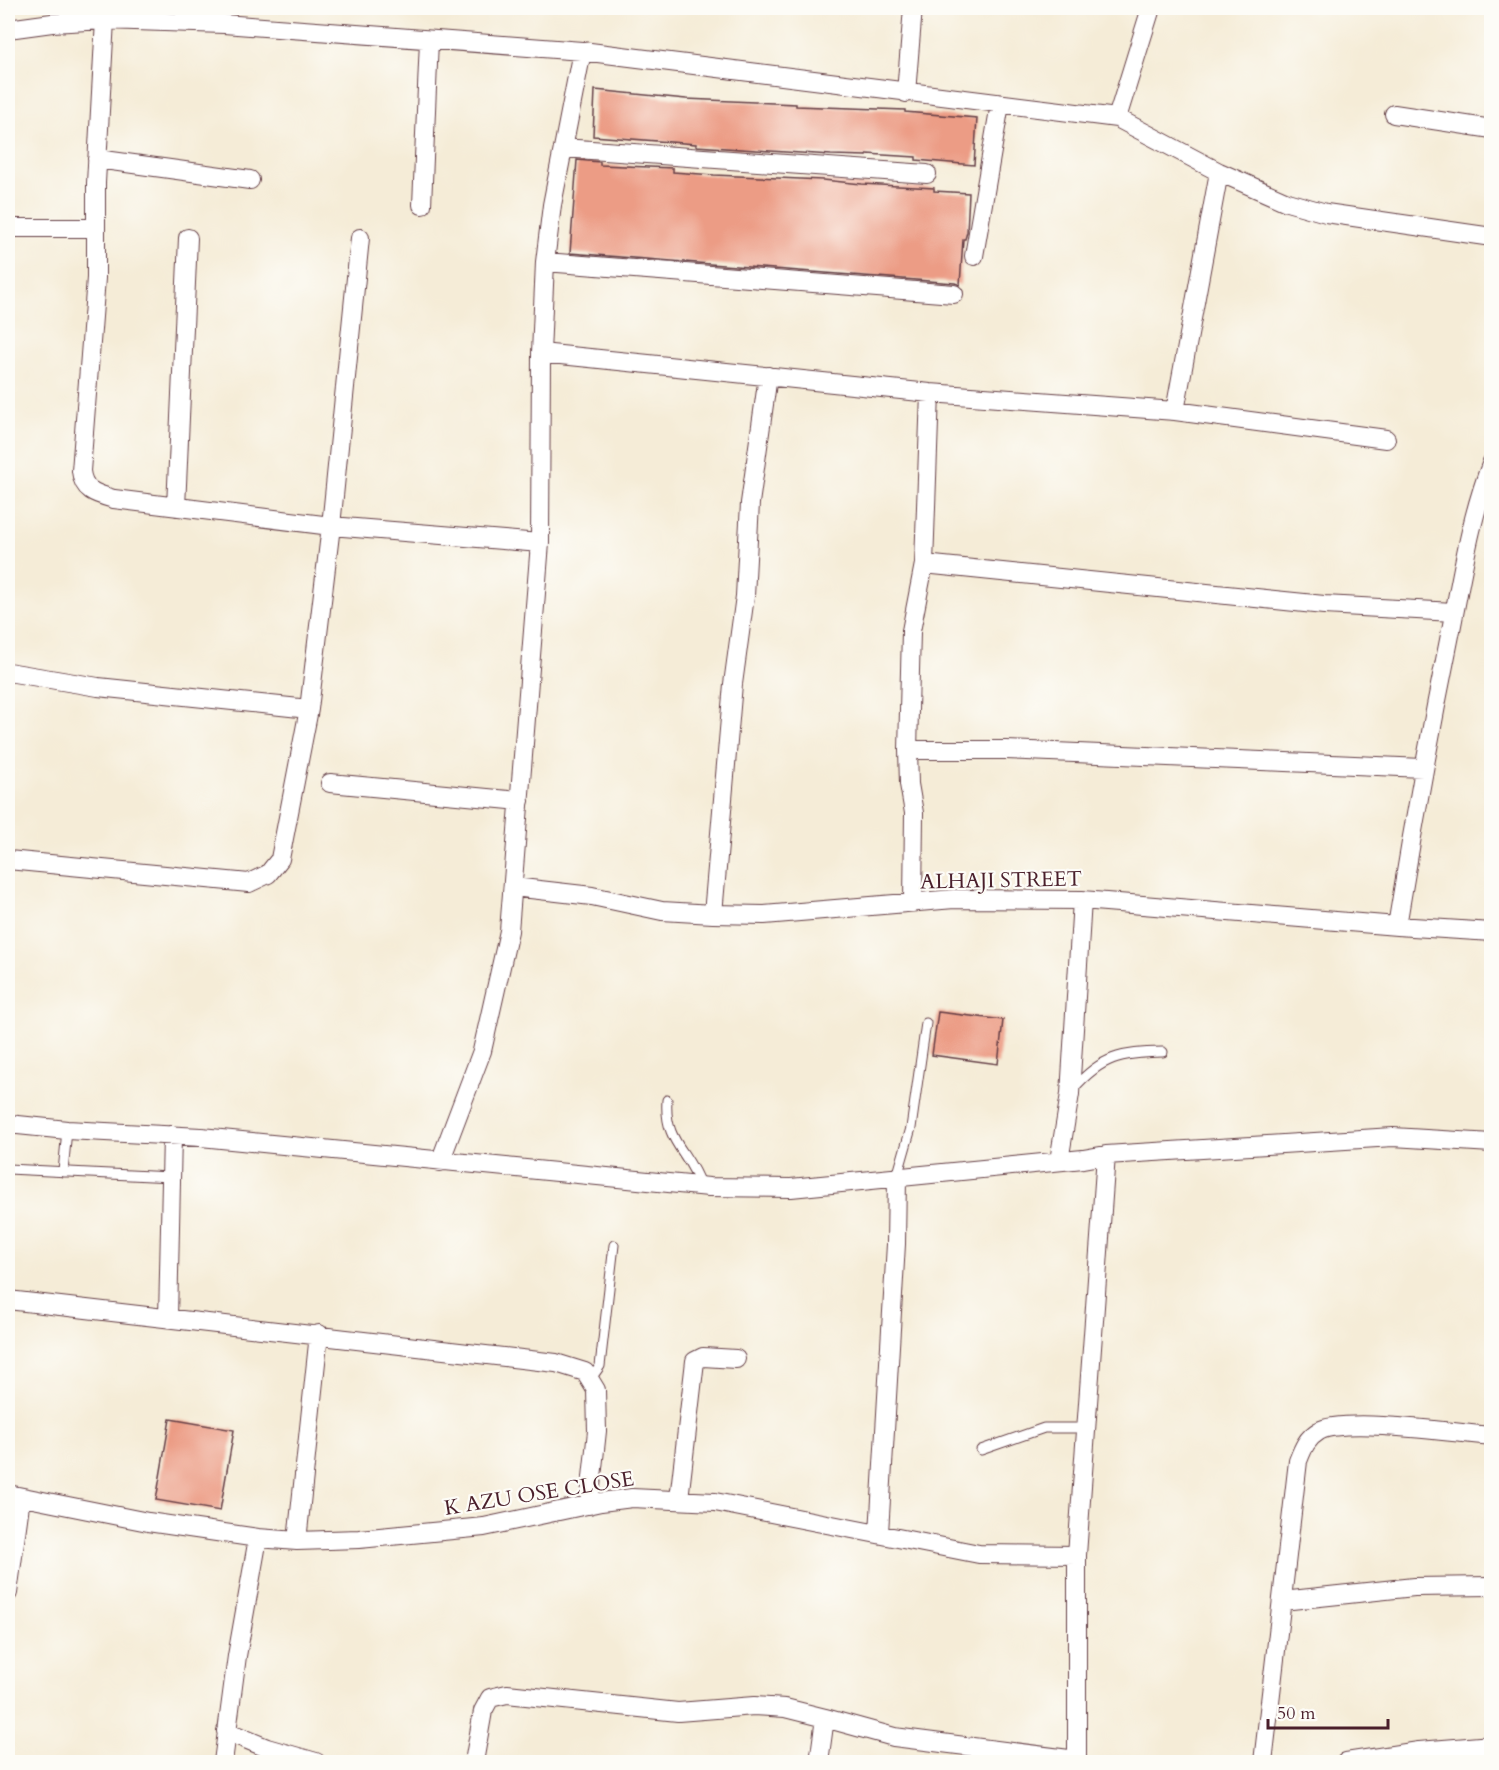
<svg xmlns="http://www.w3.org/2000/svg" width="1499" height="1770" viewBox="0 0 1499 1770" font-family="Cardo,serif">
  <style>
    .building { fill: #ec9c85 }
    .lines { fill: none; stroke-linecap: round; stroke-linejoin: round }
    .lane-casing { stroke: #643e45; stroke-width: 11 }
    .street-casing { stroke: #643e45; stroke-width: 20 }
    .lane { stroke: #fff; stroke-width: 9 }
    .street { stroke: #fff; stroke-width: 18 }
    .labels { text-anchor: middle; stroke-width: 4.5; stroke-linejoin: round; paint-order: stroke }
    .street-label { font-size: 21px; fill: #4a1f2b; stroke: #fdfcf7 }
  </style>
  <rect width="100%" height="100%" fill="#fdfcf7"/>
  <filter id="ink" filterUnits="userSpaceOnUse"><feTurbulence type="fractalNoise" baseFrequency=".0167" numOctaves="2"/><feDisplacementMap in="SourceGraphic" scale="12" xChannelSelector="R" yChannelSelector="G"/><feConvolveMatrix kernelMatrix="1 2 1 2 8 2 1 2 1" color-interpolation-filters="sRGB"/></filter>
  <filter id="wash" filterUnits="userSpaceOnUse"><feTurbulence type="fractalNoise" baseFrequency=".008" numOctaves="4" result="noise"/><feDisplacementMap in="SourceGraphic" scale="24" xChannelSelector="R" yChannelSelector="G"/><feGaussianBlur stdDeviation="1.35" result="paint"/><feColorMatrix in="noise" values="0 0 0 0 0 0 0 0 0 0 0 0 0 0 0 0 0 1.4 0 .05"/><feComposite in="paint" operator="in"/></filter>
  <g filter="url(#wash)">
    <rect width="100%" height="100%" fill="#f5ecd7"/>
    <g id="blocks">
      <path class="building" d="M 595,90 L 686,99 L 796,104 L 796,106 L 905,110 L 905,112 L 977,118 L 974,165 L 916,160 L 916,157 L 867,154 L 867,156 L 831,155 L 696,146 L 696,144 L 593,136 Z
        M 577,160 L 600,162 L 600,165 L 673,168 L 673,172 L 714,175 L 823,180 L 862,184 L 934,188 L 934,191 L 969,193 L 967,232 L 965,239 L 963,239 L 960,285 L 955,283 L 570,253 Z
        M 938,1012 L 1003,1020 L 998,1064 L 932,1055 Z
        M 170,1419 L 234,1430 L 220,1511 L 156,1500 Z"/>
    </g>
  </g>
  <g filter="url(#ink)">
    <use href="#blocks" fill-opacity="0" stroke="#643e45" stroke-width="1.5"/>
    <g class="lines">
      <defs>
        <path id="lane" d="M 1073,1089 C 1102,1056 1121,1053 1163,1052
          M 667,1100 C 664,1143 689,1150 701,1187
          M 8,1169 L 171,1177
          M 63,1172 L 67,1130
          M 897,1177 L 911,1128 L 926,1023
          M 590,1380 L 600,1366 L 614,1245
          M 981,1450 L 1044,1428 L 1086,1428"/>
        <path id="street" d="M 105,20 L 96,183 L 96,278 L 81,471 C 83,491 96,494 114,499 L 331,526 L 540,543
          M 8,29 L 52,23 L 105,20 L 224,24 L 582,51 L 1117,118 L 1219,172 L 1287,202 L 1326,213 L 1492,237
          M 906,93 L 913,8
          M 1394,114 L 1492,129
          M 1117,118 L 1151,8
          M 563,148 L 927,174
          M 97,159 L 250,180
          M 422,205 L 429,40
          M 8,228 L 96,228
          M 974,256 L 1000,104
          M 545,262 L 954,294
          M 541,353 L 930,393 L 1175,411 L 1386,439
          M 1175,411 L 1219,172
          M 176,507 L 188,238
          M 924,564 L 1324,605 L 1454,612
          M 8,672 L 98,687 L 309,709
          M 908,750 L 1006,750 L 1423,768
          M 330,783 L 520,801
          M 8,860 L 249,883 L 268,874 L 280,859 L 309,709 L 331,526 L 360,238
          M 513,887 L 592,896 L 662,911 L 713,914 L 764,915 L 954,899 L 1082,900 L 1397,926 L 1492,932
          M 913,903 L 914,813 L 909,784 L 908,750 L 911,631 L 924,564 L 930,393
          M 713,914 L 733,684 L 745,596 L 750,503 L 768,376
          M 1397,926 C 1413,827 1431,728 1451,630 C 1462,574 1471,515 1492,462
          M 8,1124 L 67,1130 L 201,1137 L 709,1187 L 791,1188 L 1083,1159 L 1106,1155 L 1393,1137 L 1492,1143
          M 1059,1161 L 1070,1094 L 1082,900
          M 440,1162 L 482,1051 L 509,931 L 540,543 L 541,353 L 545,262 L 552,205 L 582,51
          M 8,1300 L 556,1363 L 585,1372 L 596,1390 L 597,1431 L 589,1505
          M 168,1319 L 172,1135
          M 8,1494 L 148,1522 L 258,1538 L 297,1541 L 359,1539 L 484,1527 L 601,1502 L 632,1498 L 715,1502 L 979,1554 L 1077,1555
          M 679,1499 L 695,1361 L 703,1357 L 736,1359
          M 879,1533 L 896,1244 L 897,1177
          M 297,1541 L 319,1334
          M 8,1593 L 21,1497
          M 1282,1601 L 1414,1587 L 1492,1586
          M 226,1731 L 267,1748 L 316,1762
          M 223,1762 L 237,1656 L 258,1538
          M 474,1762 L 483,1711 L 490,1698 L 507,1694 L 678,1712 L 754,1706 L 785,1708 L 825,1718 L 894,1737 L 1077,1760
          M 819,1762 L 825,1718
          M 1077,1762 L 1077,1555 L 1106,1155
          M 1263,1762 L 1298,1461 C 1303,1448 1307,1438 1319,1431 C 1345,1417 1457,1433 1492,1436
          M 1346,1762 L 1419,1751 L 1492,1745"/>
      </defs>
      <use href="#lane" class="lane-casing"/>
      <use href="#street" class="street-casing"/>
      <use href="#lane" class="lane"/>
      <use href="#street" class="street"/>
    </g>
  </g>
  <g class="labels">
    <g class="street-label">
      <text transform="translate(1001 880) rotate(-1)" y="7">ALHAJI STREET</text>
      <text transform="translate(539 1493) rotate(-9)" y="7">K AZU OSE CLOSE</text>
    </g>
  </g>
  <rect width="1499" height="1770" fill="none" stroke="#fdfcf7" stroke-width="30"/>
  <path d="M1268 1719v9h120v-9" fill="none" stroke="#4a1f2b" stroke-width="3"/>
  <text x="1277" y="1719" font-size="18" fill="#4a1f2b" stroke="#fdfcf7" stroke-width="4.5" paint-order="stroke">50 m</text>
</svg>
